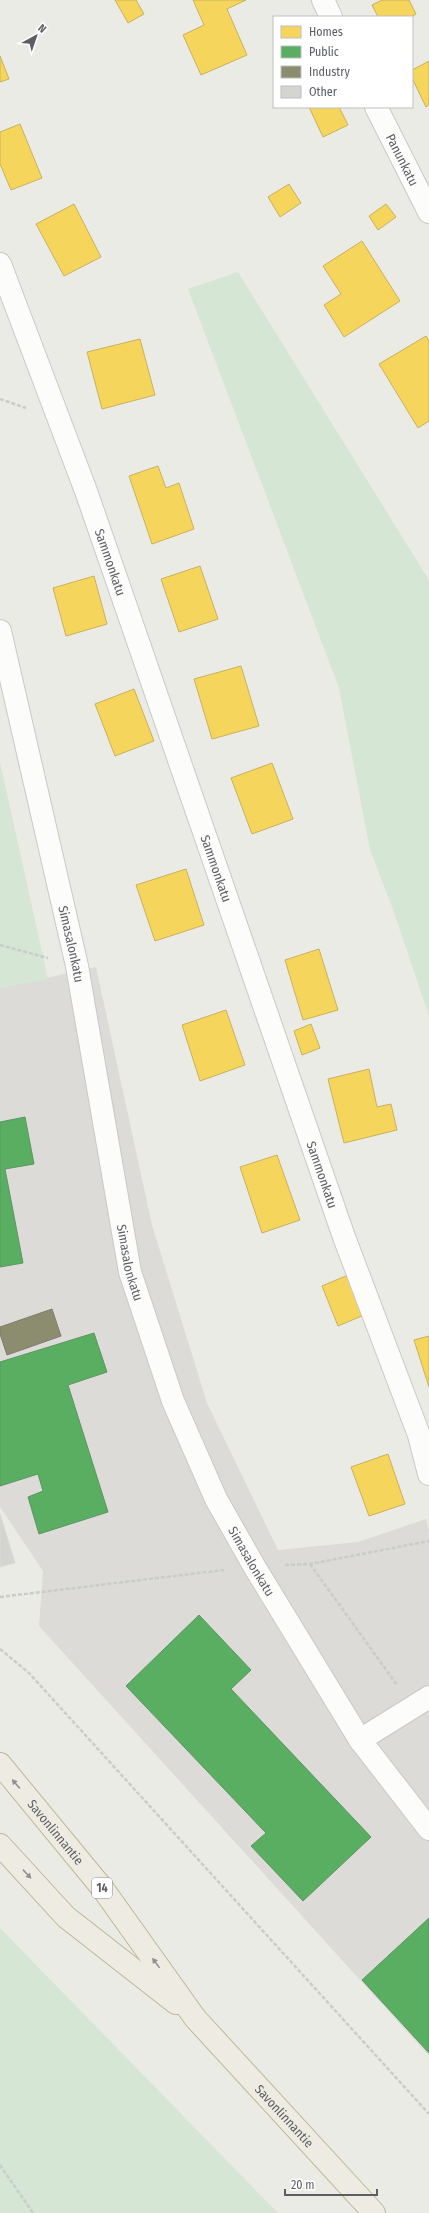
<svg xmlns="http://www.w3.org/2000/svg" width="429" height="2213" viewBox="0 0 429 2213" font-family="'Fira Sans Condensed',sans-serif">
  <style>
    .industrial { fill: #dcdbd7 }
    .green { fill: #d5e6d5 }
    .homes { fill: #f6d55c; stroke: #c8b15e }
    .public { fill: #5aae61; stroke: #5b9662 }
    .industry { fill: #8c8c6e; stroke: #7e7e6b }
    .building { fill: #d4d4d1; stroke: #dad9d6 }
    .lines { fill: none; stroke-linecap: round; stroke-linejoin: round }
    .street-casing { stroke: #c8c9c8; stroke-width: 24 }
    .highway-casing { stroke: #beb797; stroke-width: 24 }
    .path { stroke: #c8ccca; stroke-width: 2.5; stroke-dasharray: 4 2; stroke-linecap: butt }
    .street { stroke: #fcfcfb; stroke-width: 22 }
    .highway { stroke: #eeece2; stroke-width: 22 }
    .oneway { fill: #8f908f }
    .labels { text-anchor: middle; stroke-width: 4; stroke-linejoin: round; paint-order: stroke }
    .shield { fill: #fff; stroke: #8d8e92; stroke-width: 1 }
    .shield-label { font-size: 12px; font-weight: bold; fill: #5c5e63 }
    .street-label { font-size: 13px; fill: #5c5e63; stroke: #fff }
  </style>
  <rect width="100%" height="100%" fill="#ebebe6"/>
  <path class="industrial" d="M 96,967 L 152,1225 L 207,1403 L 278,1550 L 358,1542 L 426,1519 L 429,1531 L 429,2056 L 39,1626 L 43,1571 L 0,1507 L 0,988 Z"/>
  <path class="green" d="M 238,272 L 429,580 L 429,1016 L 391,904 L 370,850 L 339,688 L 188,289 Z
    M 0,762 L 48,979 L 0,988 Z
    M 0,1928 L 278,2213 L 0,2213 Z"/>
  <path class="homes" d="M 115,0 L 136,0 L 144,14 L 128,23 Z
    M 193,0 L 246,0 L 227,9 L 247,55 L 201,75 L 183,35 L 204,25 Z
    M 382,0 L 409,0 L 416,14 L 411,17 L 378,17 L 372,5 Z
    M 0,56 L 9,79 L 0,82 Z
    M 429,61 L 429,105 L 426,107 L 412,78 L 412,70 Z
    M 309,107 L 339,107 L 348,125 L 323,137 Z
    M 20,124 L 42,178 L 11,190 L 0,164 L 0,132 Z
    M 289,184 L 301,203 L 280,217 L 268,197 Z
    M 74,204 L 101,257 L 64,276 L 36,224 Z
    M 386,204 L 396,217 L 378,230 L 369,216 Z
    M 362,241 L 400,301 L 344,337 L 324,305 L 341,294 L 323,266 Z
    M 426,336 L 429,341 L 429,421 L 418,428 L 379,364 Z
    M 140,339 L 155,395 L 102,409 L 87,352 Z
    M 158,466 L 166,488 L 179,483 L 194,529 L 152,544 L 129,476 Z
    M 200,566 L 218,619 L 179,632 L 161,579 Z
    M 94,576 L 107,624 L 66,636 L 53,588 Z
    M 241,666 L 259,726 L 212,739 L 194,679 Z
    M 134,689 L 154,741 L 115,756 L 95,704 Z
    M 272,763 L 293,819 L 252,834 L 231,778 Z
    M 186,869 L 204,925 L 155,941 L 136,885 Z
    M 319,949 L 338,1010 L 303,1020 L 285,960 Z
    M 226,1010 L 245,1065 L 200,1081 L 182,1025 Z
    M 311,1024 L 320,1048 L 302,1055 L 294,1031 Z
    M 369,1069 L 377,1107 L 391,1104 L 397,1130 L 344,1143 L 328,1079 Z
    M 277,1155 L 300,1220 L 262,1233 L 240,1167 Z
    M 348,1275 L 364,1315 L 338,1326 L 322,1286 Z
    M 429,1336 L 429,1387 L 414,1340 Z
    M 388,1454 L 405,1504 L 369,1516 L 351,1467 Z"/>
  <path class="public" d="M 25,1117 L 34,1164 L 5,1169 L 23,1263 L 0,1267 L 0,1122 Z
    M 94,1333 L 107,1372 L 68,1385 L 108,1512 L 39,1534 L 28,1497 L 43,1491 L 38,1474 L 0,1486 L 0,1362 Z
    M 199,1615 L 251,1670 L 231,1689 L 371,1837 L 303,1901 L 251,1846 L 266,1833 L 126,1686 Z
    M 429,1918 L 429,2053 L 362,1980 Z"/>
  <path class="industry" d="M 52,1309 L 61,1336 L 7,1355 L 0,1334 L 0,1327 Z"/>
  <path class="building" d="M 0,1514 L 15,1563 L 0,1567 Z"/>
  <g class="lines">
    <defs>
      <g id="street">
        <path d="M 323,0 L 331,17"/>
        <path id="s1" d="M 376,107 L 429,212"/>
        <path id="s2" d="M 0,264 L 86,491 L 344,1237 L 419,1435 L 429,1474"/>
        <path id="s3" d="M 0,631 L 77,966 L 130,1272 L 173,1401 L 216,1499 L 254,1566 L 360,1740 L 429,1829"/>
        <path d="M 360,1740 L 429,1697"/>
      </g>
      <g id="highway">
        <path id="s4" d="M 0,1764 L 103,1889 L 195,2018 L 374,2213"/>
        <path d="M 0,1845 L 66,1917 L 176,2003"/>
      </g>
    </defs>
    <use href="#street" class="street-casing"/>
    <use href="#highway" class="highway-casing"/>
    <path class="path" d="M 0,399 L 26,408
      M 0,945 L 48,958
      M 310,1564 L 397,1685
      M 285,1565 L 310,1564 L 429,1541
      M 0,1597 L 224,1570
      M 0,1649 L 29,1673 L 429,2114
      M 0,2165 L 33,2213"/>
    <use href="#street" class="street"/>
    <use href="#highway" class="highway"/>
  </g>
  <defs><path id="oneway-solid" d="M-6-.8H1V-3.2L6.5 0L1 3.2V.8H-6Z"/></defs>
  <g class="oneway">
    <use href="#oneway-solid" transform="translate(16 1784) rotate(-130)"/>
    <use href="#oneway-solid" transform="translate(27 1874) rotate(47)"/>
    <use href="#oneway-solid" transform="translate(156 1963) rotate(-126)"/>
  </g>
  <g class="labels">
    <rect class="shield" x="92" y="1878" width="20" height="20" rx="3"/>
    <g class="shield-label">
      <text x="102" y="1892">14</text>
    </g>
    <g class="street-label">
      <text dy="5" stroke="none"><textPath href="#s1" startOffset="59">Panunkatu</textPath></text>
      <text dy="5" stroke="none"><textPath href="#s2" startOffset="318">Sammonkatu</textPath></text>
      <text dy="5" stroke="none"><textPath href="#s2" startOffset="642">Sammonkatu</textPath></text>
      <text dy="5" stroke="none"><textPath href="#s3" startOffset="321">Simasalonkatu</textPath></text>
      <text dy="5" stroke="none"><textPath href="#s2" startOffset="966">Sammonkatu</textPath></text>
      <text dy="5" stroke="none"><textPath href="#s3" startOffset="645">Simasalonkatu</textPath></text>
      <text dy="5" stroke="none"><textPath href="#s3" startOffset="969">Simasalonkatu</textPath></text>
      <text dy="5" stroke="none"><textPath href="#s4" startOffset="88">Savonlinnantie</textPath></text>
      <text dy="5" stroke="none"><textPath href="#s4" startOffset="453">Savonlinnantie</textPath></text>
    </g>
  </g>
  <rect x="273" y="16" width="140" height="92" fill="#ffffff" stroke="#bebfc1"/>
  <rect x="281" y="26" width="20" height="12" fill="#f6d55c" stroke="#bebfc1"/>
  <text x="309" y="36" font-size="12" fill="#5c5e63">Homes</text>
  <rect x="281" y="46" width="20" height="12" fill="#5aae61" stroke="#bebfc1"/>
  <text x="309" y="56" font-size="12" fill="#5c5e63">Public</text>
  <rect x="281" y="66" width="20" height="12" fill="#8c8c6e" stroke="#bebfc1"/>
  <text x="309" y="76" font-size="12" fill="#5c5e63">Industry</text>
  <rect x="281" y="86" width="20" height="12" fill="#d4d4d1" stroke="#bebfc1"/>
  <text x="309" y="96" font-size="12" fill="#5c5e63">Other</text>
  <g transform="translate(36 36) rotate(40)" stroke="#ffffff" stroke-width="3" paint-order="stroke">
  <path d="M0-3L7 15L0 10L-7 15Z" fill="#5c5e63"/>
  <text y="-6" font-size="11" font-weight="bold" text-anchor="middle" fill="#5c5e63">N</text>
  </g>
  <path d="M285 2189v6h92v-6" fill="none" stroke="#5c5e63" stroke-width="2"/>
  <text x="291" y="2189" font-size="12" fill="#5c5e63" stroke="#ffffff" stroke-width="3" paint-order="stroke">20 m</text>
</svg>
